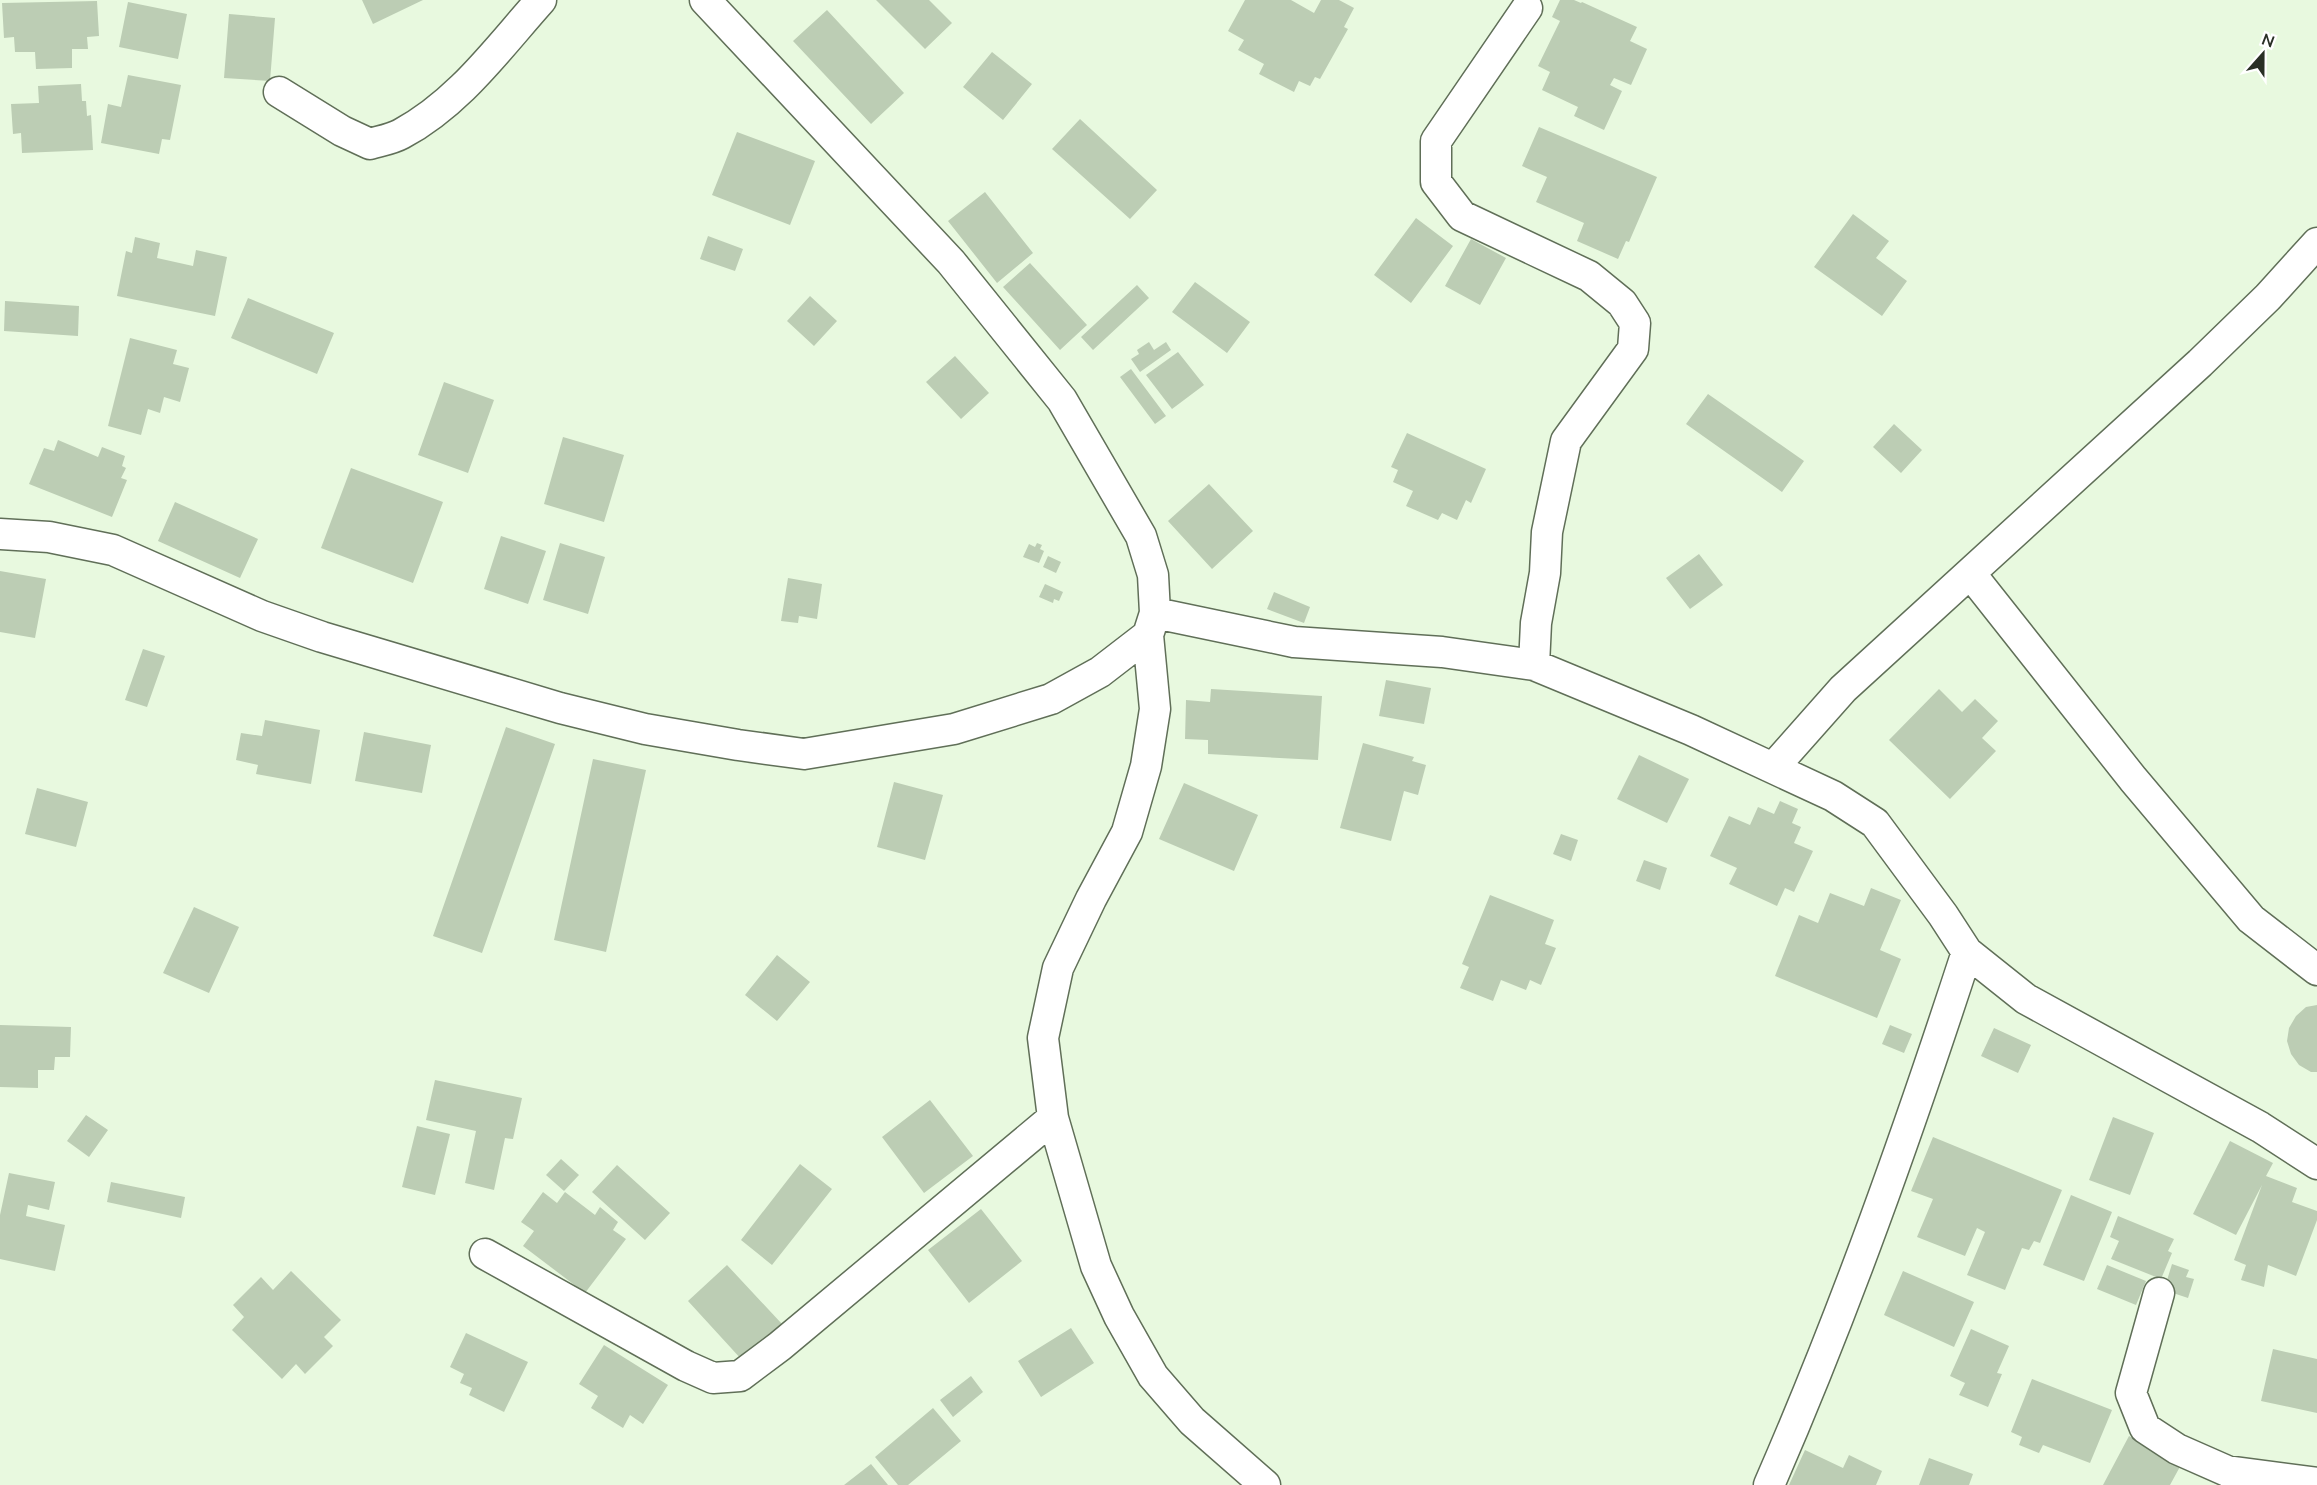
<svg xmlns="http://www.w3.org/2000/svg" width="2317" height="1485" viewBox="0 0 2317 1485" font-family="Mulish,sans-serif">
<rect width="100%" height="100%" fill="#e8f9df"/>
<path fill="#bccdb4" d="M362 0H423L373 24Z
M876 0H929L952 23 925 49Z
M1245 0H1291L1314 13 1321 0H1339L1354 8 1344 27 1348 29 1320 79 1315 77 1310 86 1299 81 1294 92 1259 74 1264 64 1238 50 1244 40 1228 31Z
M1560 0H1574L1581 3 1582 2 1637 27 1630 41 1647 49 1631 85 1614 78 1610 85 1622 91 1604 130 1574 116 1578 107 1542 90 1550 72 1538 66 1560 21 1552 17Z
M97 1 99 36 87 37 88 49H72V68L36 69 35 52H15L14 37 4 38 2 3Z
M128 2 187 14 178 59 119 47Z
M827 10 904 93 871 124 793 41Z
M229 14 275 18 270 81 224 78Z
M992 52 1032 84 1003 120 963 87Z
M128 75 181 85 170 140 162 139 159 154 101 143 108 104 121 107Z
M81 84 82 101H86L87 116 91 115 93 150 22 153 21 133 13 134 11 104 39 103 38 86Z
M1080 119 1157 190 1130 219 1052 149Z
M1539 127 1657 177 1629 242 1626 241 1618 259 1577 241 1584 223 1536 202 1547 177 1522 166Z
M737 132 815 161 790 225 712 195Z
M985 192 1033 253 997 283 948 221Z
M1853 214 1889 241 1876 258 1907 281 1882 316 1814 267Z
M1416 218 1453 246 1411 303 1374 275Z
M708 236 743 249 735 271 700 259Z
M135 237 160 243 157 258 193 266 196 250 227 257 215 316 117 296 126 251 132 253Z
M1471 239 1506 258 1480 305 1445 286Z
M1030 263 1087 325 1060 350 1003 287Z
M1195 282 1250 322 1227 353 1172 312Z
M1137 285 1149 298 1093 350 1081 337Z
M810 296 837 321 814 346 787 321Z
M248 298 334 333 317 374 231 338Z
M5 301 79 306 78 336 4 331Z
M130 338 177 350 173 364 189 368 180 402 164 397 160 413 148 409 141 435 108 426Z
M1149 342 1154 350 1166 342 1171 350 1140 372 1131 359 1139 354 1137 350Z
M1178 352 1204 385 1172 409 1146 375Z
M955 356 989 393 961 419 926 382Z
M1131 369 1166 416 1155 424 1120 377Z
M444 382 494 400 468 473 418 455Z
M1708 394 1804 461 1782 492 1686 424Z
M1894 424 1922 450 1901 473 1873 447Z
M1407 433 1486 469 1471 503 1466 500 1457 520 1442 513 1438 520 1406 506 1413 491 1393 482 1398 470 1391 467Z
M563 437 624 455 604 522 544 504Z
M58 440 98 457 102 447 125 456 122 466 126 468 121 478 127 480 112 517 29 484 44 448 54 451Z
M351 468 443 502 413 583 321 548Z
M1209 484 1253 531 1212 569 1168 521Z
M175 502 258 539 240 578 158 541Z
M501 536 546 551 528 604 484 589Z
M560 543 605 557 588 614 543 600Z
M1037 543 1042 545 1040 549 1044 551 1039 563 1023 557 1029 544 1035 547Z
M1699 554 1723 585 1690 609 1666 578Z
M1048 556 1061 562 1056 573 1043 567Z
M0 571 46 579 35 638 0 632Z
M788 578 822 584 817 619 799 616 798 623 781 621Z
M1045 584 1063 592 1059 601 1054 599 1053 603 1039 597Z
M1274 592 1310 607 1304 623 1267 609Z
M143 649 165 656 147 707 125 700Z
M1386 680 1431 688 1424 724 1379 716Z
M1211 689 1322 696 1318 760 1208 754V740L1185 739 1186 700 1210 702Z
M1939 689 1962 712 1975 699 1998 721 1982 738 1996 751 1950 799 1889 740Z
M265 720 320 730 311 784 256 774 258 765 236 760 241 733 262 736Z
M506 727 555 744 482 953 433 936Z
M364 732 431 745 422 793 355 781Z
M1363 743 1414 757 1412 761 1426 765 1418 795 1404 791 1391 841 1340 828Z
M1639 755 1689 779 1667 823 1617 799Z
M593 759 646 770 606 952 554 940Z
M894 782 943 795 925 860 877 847Z
M1184 783 1258 815 1234 871 1159 839Z
M37 788 88 802 76 847 25 834Z
M1780 801 1798 809 1792 823 1801 827 1794 843 1813 851 1794 892 1785 888 1777 906 1729 884 1737 868 1710 856 1729 816 1750 825 1758 807 1774 814Z
M1561 834 1578 840 1571 861 1553 854Z
M1644 860 1667 868 1660 890 1636 881Z
M1871 888 1901 900 1880 950 1901 959 1877 1018 1775 976 1799 915 1818 923 1830 893 1864 906Z
M1490 895 1554 920 1545 944 1556 948 1541 985 1530 980 1526 990 1501 980 1493 1001 1460 988 1469 967 1462 964Z
M194 907 239 927 209 993 163 973Z
M777 955 810 982 777 1021 745 995Z
M2317 1005V1072H2311L2299 1065 2291 1054 2287 1041 2289 1028 2296 1016 2306 1007Z
M0 1025 71 1027 70 1057H55L54 1070H38V1088L0 1087Z
M1890 1025 1912 1034 1904 1053 1882 1044Z
M1994 1028 2031 1045 2018 1073 1981 1056Z
M435 1080 522 1098 513 1139 505 1138 494 1190 465 1183 476 1131 426 1120Z
M930 1100 973 1156 924 1193 882 1137Z
M86 1115 108 1130 89 1157 67 1141Z
M2113 1117 2154 1133 2130 1195 2089 1180Z
M417 1126 450 1134 435 1195 402 1187Z
M1933 1137 2062 1190 2040 1243 2034 1241 2029 1250 2022 1248 2005 1290 1967 1275 1985 1232 1977 1228 1965 1256 1917 1237 1933 1199 1911 1191Z
M2230 1141 2273 1163 2266 1176 2297 1188 2292 1202 2317 1211V1220L2296 1276 2268 1265 2264 1287 2241 1280 2246 1265 2234 1260 2262 1185 2236 1235 2193 1214Z
M561 1159 579 1175 564 1191 546 1175Z
M800 1164 832 1189 772 1265 741 1240Z
M617 1165 670 1213 645 1240 592 1192Z
M9 1173 55 1182 49 1210 28 1205 26 1216 65 1225 55 1271 0 1259V1215Z
M111 1182 185 1197 181 1218 107 1202Z
M543 1192 557 1203 565 1192 595 1215 600 1207 618 1222 613 1230 626 1239 585 1293 523 1246 534 1231 521 1222Z
M2071 1195 2112 1212 2084 1281 2043 1265Z
M981 1209 1022 1261 969 1303 928 1250Z
M2118 1216 2174 1239 2168 1251 2172 1253 2161 1279 2111 1259 2119 1241 2110 1237Z
M2172 1264 2189 1270 2186 1277 2194 1279 2188 1298 2164 1290Z
M727 1265 782 1324 742 1360 688 1301Z
M2107 1265 2146 1281 2136 1305 2097 1289Z
M291 1271 341 1320 324 1337 333 1346 305 1374 296 1364 282 1379 232 1330 244 1317 233 1305 261 1277 273 1290Z
M1903 1271 1974 1302 1954 1347 1884 1315Z
M1071 1328 1094 1363 1041 1397 1018 1361Z
M1971 1329 2009 1346 1997 1373 2002 1374 1988 1407 1959 1395 1965 1383 1950 1376Z
M466 1333 528 1362 504 1412 469 1395 472 1388 460 1383 464 1374 450 1367Z
M604 1345 668 1385 643 1424 630 1415 623 1428 591 1408 598 1396 579 1384Z
M2273 1349 2317 1359V1413L2261 1401Z
M971 1376 983 1392 953 1417 940 1400Z
M2032 1379 2112 1410 2090 1463 2043 1445 2039 1453 2019 1445 2022 1437 2011 1432Z
M933 1408 961 1441 908 1485H898L875 1457Z
M2129 1436 2182 1463 2170 1485H2103Z
M1805 1450 1843 1468 1849 1455 1882 1471 1876 1485H1789Z
M1929 1458 1973 1474 1969 1485H1919Z
M871 1464 888 1485H844Z"/>
<g fill="none" stroke-linecap="round" stroke-linejoin="round">
<defs>
<path id="minor" d="M1527 8 1436 141V182L1462 216 1589 276 1622 303 1635 323 1633 349 1566 441 1547 532 1545 573 1536 623 1534 665
M279 92 342 131 370 144C380 141 392 139 401 134 459 103 498 48 541 0
M0 534 49 537 113 550 262 616 322 637 560 708 645 729 738 745 804 754 954 729 1051 699 1100 672 1148 635 1155 613 1153 575 1141 536 1062 400 951 262 705 0
M1970 573 2133 779 2251 919 2317 970
M1155 613 1294 642 1442 652 1534 665 1691 730 1833 796 1875 823 1943 915 1967 952 2026 999 2260 1127 2317 1164
M1148 635 1155 709 1146 766 1127 832 1091 899 1058 968 1043 1038 1053 1118 1096 1266 1119 1316 1153 1376 1192 1421 1265 1485
M1773 768 1843 689 2200 363 2268 297 2317 243
M485 1254 686 1366 713 1378 740 1376 780 1346 1053 1118
M2159 1293 2131 1393 2145 1428 2177 1449 2227 1471 2317 1483
M1769 1485C1845 1311 1908 1133 1967 952"/>
</defs>
<use href="#minor" stroke="#606f58" stroke-width="33"/>
<use href="#minor" stroke="#fff" stroke-width="30"/>
</g>
<g transform="translate(2263 54) rotate(21)" stroke="#ffffff" stroke-width="4.5" paint-order="stroke">
<path d="M0-4.5L10 22L0 15L-10 22Z" fill="#292f25"/>
<text y="-9" font-size="16" font-weight="bold" text-anchor="middle" fill="#292f25">N</text>
</g>
</svg>
